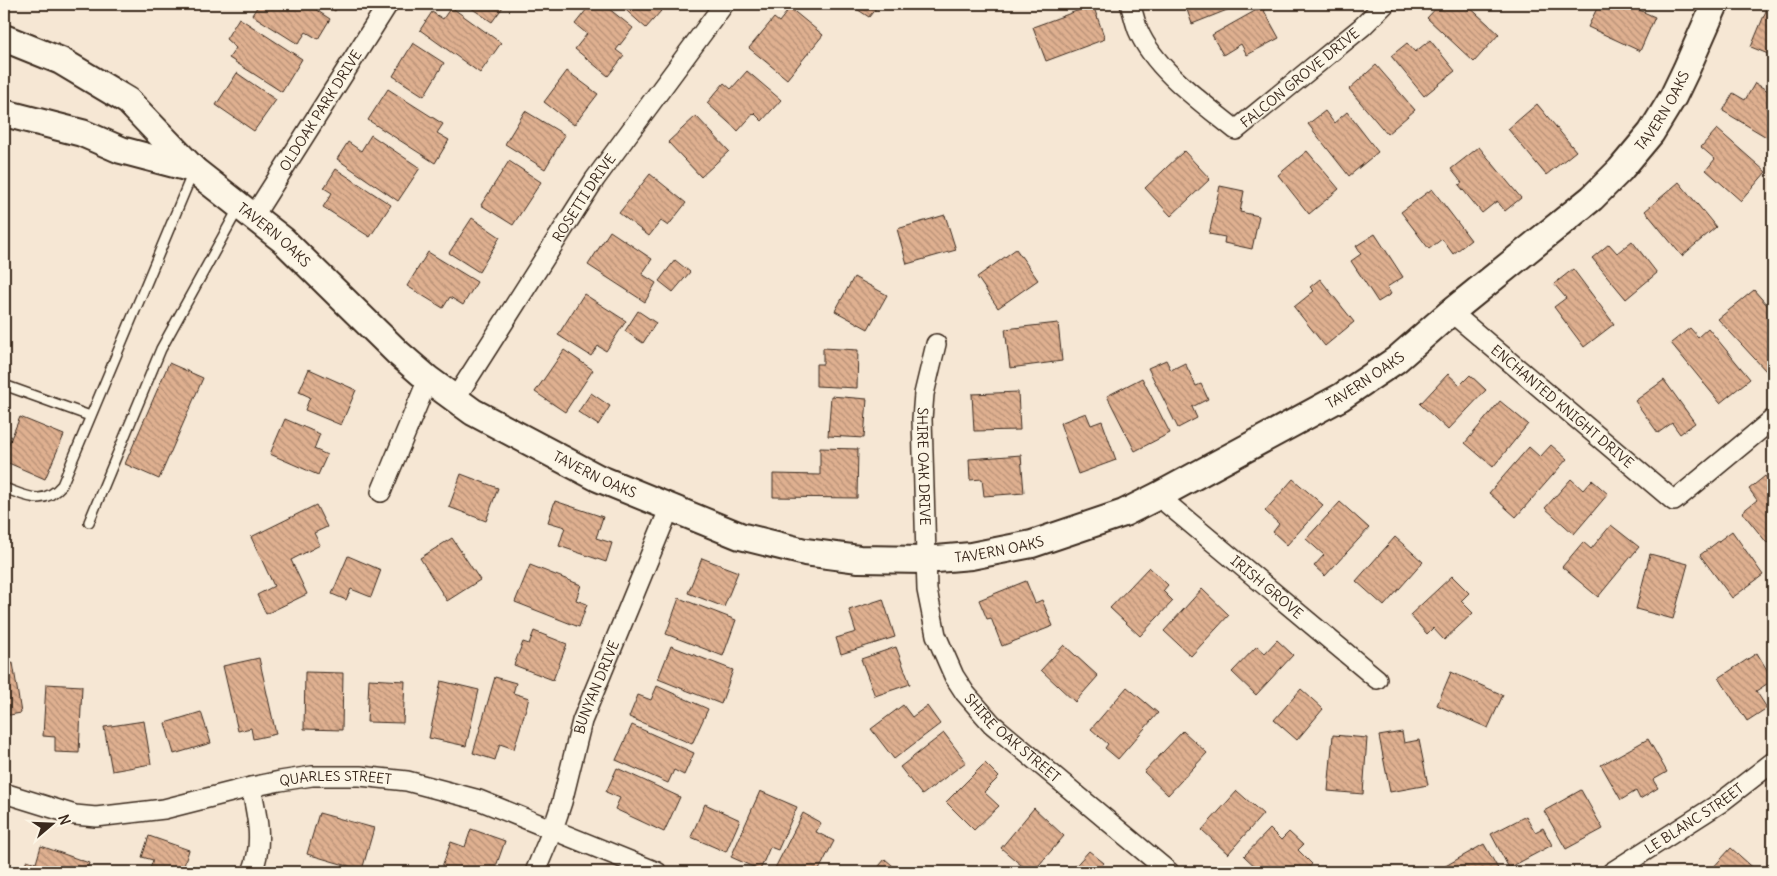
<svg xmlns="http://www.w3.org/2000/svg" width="1777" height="876" viewBox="0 0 1777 876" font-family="Delius,sans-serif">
<defs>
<pattern id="building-back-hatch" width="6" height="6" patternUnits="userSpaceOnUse" patternTransform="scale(1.25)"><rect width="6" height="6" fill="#dfb090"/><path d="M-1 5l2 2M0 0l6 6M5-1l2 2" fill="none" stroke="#b68f75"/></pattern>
</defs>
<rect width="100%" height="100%" fill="#f6e7d4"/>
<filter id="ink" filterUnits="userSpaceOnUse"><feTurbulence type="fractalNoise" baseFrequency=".02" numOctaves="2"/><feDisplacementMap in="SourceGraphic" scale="10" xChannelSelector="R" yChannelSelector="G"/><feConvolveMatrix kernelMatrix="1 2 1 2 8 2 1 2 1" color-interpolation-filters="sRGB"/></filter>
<g filter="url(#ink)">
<path fill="url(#building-back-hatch)" stroke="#3b2a1e" d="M259 4H307L330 19 318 39 306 32 298 44 252 15Z
M325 4H340L335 11Z
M465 4H505L492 22Z
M591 4H603L633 28 616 50 624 56 608 76 575 49 587 34 575 24Z
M619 4H654L661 11 646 28Z
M849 4H879L869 17Z
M1185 4H1242L1192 24Z
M1440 4H1466L1499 34 1474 62 1427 18Z
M1599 4H1625L1655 17 1640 51 1588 27Z
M1093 5 1105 39 1046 61 1033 27Z
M1768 6 1773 8V56L1751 47Z
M451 7 501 43 480 73 420 30 432 12 443 19Z
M1262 7 1279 38 1247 55 1241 44 1223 55 1212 35Z
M790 8 823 35 787 79 749 48 774 18 779 22Z
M239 18 302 59 282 92 229 58 236 48 226 39Z
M1430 40 1455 71 1424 96 1391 56 1407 43 1415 52Z
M413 43 444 63 424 96 393 76Z
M1376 65 1415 110 1387 134 1349 89Z
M567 71 598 94 574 125 544 102Z
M747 71 781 100 762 121 754 113 738 131 707 103 724 83 731 89Z
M237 73 276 100 254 131 216 105Z
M1755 83 1773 94V129L1768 138 1723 111 1733 93 1745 100Z
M388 89 443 124 437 133 449 140 435 163 368 120Z
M1537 104 1576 151 1546 175 1508 129Z
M525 111 565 135 545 169 505 144Z
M1325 111 1334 123 1347 112 1378 152 1349 176 1308 124Z
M696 116 729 151 701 177 668 142Z
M1717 129 1766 172 1741 201 1706 170 1715 159 1701 147Z
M371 135 420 168 398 201 337 159 348 142 361 151Z
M1479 147 1521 198 1505 211 1497 201 1482 213 1459 185 1462 183 1451 169Z
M1184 151 1210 179 1171 216 1145 188Z
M1307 151 1339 189 1309 214 1278 175Z
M509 161 541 182 513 225 481 205Z
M336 169 391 205 370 237 323 207 332 193 324 188Z
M650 174 686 203 668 226 661 221 649 236 619 213Z
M1679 182 1716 227 1682 256 1645 211Z
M1220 186 1244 191 1240 212 1259 216 1252 249 1224 243 1225 237 1209 234Z
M1432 189 1471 240 1453 254 1442 239 1429 249 1401 212Z
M945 215 956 250 907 264 897 229Z
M472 218 500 237 479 272 449 253Z
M610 231 652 259 642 274 656 283 645 302 588 265Z
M1375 234 1403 277 1387 287 1391 294 1378 302 1351 261 1361 254 1356 246Z
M1632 241 1657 273 1626 299 1592 258 1609 244 1617 253Z
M1016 249 1038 280 998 308 977 277Z
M428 252 477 282 463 305 450 297 443 308 407 286Z
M675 260 690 272 673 292 659 281Z
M1573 269 1614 324 1584 347 1554 307 1566 298 1554 284Z
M854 277 887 295 868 329 835 311Z
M1320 279 1354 322 1325 346 1294 307 1314 291 1310 287Z
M1754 290 1773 312V365L1766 371 1718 319Z
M584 294 626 321 606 351 598 346 591 356 558 335Z
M638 311 656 323 643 343 625 331Z
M1058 323 1062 361 1010 368 1005 329Z
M1690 328 1698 337 1708 328 1750 379 1720 403 1671 343Z
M823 348 858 350 857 388 816 386V364H823Z
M564 350 593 370 565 412 535 392Z
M1166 360 1171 370 1185 363 1196 386 1201 384 1208 399 1192 407 1197 418 1178 428 1148 368Z
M169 363 203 378 159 479 125 464Z
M309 369 356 390 341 425 305 410 310 397 299 392Z
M1448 374 1460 385 1470 375 1486 390 1448 430 1420 404Z
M1142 378 1170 433 1135 451 1107 396Z
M1664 380 1695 423 1680 434 1672 423 1658 433 1635 401Z
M1018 392 1020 430 974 431 972 394Z
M591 393 610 406 598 425 578 412Z
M831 396 867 399 864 438 828 436Z
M1500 401 1528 424 1493 467 1465 443Z
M1086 413 1091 425 1102 421 1116 460 1078 474 1060 423Z
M20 417 64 435 45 479 4 461V455Z
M285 419 320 434 314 449 327 455 318 475 270 454Z
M1551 445 1567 459 1516 517 1489 493 1529 447 1540 457Z
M820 448 858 449 857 498 773 497V474L820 475Z
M1021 455 1024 493 984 496 982 479 970 480 969 459Z
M461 474 498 488 486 521 449 507Z
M1765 476 1773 486V538L1767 543 1742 512 1757 500 1749 489Z
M1293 479 1323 505 1287 545 1273 532 1279 524 1265 511Z
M1571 479 1583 490 1592 480 1608 494 1574 534 1545 508Z
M555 501 603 517 596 538 612 543 606 562 559 546 565 527 548 522Z
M1340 502 1369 528 1325 576 1314 566 1324 555 1306 539Z
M316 505 327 527 314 533 320 545 291 560 307 594 266 614 257 595 274 586 251 537Z
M1611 525 1639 547 1598 597 1562 567 1583 542 1591 549Z
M1732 531 1763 575 1732 598 1700 555Z
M1395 537 1423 562 1384 606 1356 581Z
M452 538 480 580 447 601 420 558Z
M1650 554 1688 564 1673 619 1636 609Z
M348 556 381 570 371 597 351 589 346 600 332 594Z
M702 558 738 572 724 607 688 593Z
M530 565 581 585 576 600 587 604 579 627 515 602Z
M1149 567 1168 585 1163 591 1173 601 1140 636 1110 608Z
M1452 576 1469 593 1461 601 1473 613 1444 640 1433 628 1427 634 1410 615Z
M1026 581 1035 603 1042 600 1053 626 1002 646 991 618 987 619 979 600Z
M1202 589 1229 615 1191 656 1164 631Z
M679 598 736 620 723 656 666 634Z
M883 599 895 637 841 654 836 638 856 632 849 610Z
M534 631 567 644 553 680 514 665 523 642 529 644Z
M1277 640 1293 655 1256 695 1232 672 1257 646 1265 653Z
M1064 645 1098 676 1075 702 1041 670Z
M671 646 733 670 721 704 658 679Z
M896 647 910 684 875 696 861 659Z
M1757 653 1773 680 1756 691 1767 708 1747 721 1719 678Z
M259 658 276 734 253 739 251 728 238 731 223 666Z
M13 663 21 713 4 716V665Z
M305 672 343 673 342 730 304 729Z
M1451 672 1503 695 1488 728 1437 705Z
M495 677 516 683 513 693 529 698 514 749 500 744 495 760 473 753Z
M369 679 405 681 403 723 367 722Z
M441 681 479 690 466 746 429 738Z
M46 684 82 686 79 753 55 752V737L43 736Z
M657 686 708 709 692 744 629 717 638 695 651 700Z
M1127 687 1158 713 1118 759 1105 748 1108 744 1091 729Z
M1301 689 1323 709 1297 740 1274 720Z
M903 705 912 717 927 706 940 724 894 759 871 729Z
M201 712 211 743 174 754 165 723Z
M144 721 151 764 112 771 104 727Z
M632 725 694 753 684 775 674 770 668 783 616 760Z
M1183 731 1207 753 1168 795 1144 772Z
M1402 732 1404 743 1419 740 1428 785 1390 792 1379 736Z
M944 733 966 762 922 795 900 767Z
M1333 735 1367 738 1363 794 1328 791Z
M1648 739 1667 772 1653 780 1658 788 1640 799 1636 791 1621 800 1601 765Z
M985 763 999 777 984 792 999 806 974 830 946 802Z
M617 768 680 797 664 832 615 809 620 798 606 792Z
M1581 790 1603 829 1566 849 1544 811Z
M760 791 797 807 778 850 770 847 760 870 731 857Z
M1237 791 1263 814 1228 854 1202 830Z
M705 804 740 820 726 852 691 837Z
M1034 808 1064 836 1033 872H1029L1001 848Z
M319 813 374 828 362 870 307 854Z
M803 813 821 823 816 832 834 841 818 872H801L798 871 797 872H773Z
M1526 816 1535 832 1543 828 1552 845 1509 868 1491 834Z
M471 829 505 841 494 872H440L451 842 465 847Z
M1270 829 1281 840 1289 832 1303 845 1298 850 1312 864 1305 872H1261L1244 856Z
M149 836 189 850 182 872H149L153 860 142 857Z
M1484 844 1500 872H1435Z
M41 846 89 863 86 872H22L27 860 36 863Z
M1731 848 1758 872H1709Z
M1089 851 1104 863 1098 870 1101 872H1070Z
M885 859 900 872H874Z
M312 866 325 872H309Z
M1328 866 1334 872H1322Z"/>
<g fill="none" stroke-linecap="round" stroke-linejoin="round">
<defs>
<path id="lane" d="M4 385 90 416
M4 488C27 496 43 507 62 485L193 172
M89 522 161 349 238 209"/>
<g id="street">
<path id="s1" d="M1130 4C1133 12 1135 22 1138 30 1155 70 1203 103 1236 130L1362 27 1385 4"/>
<path id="s2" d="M253 217 388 4"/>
<path id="s3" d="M1451 312 1674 501 1773 419"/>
<path id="s4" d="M936 344 924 394 922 419 927 590 936 635 954 676 965 693 992 724 1169 872"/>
<path id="s5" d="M455 399 595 179 724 4"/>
<path d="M381 492 428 379"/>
<path id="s6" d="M1158 496 1377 679"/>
<path d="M251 787C257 815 264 844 252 872"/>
<path id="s7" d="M4 793 75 815 96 817 164 809 251 787 280 781 312 776H360L407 781 479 800 657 872"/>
<path id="s8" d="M535 872 553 829 562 802 582 721 670 507"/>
<path id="s9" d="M1612 872 1720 803 1773 762"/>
</g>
<g id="secondary">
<path id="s10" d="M4 38 61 61 128 101 194 170 283 240 398 353 428 379 473 412 598 478 740 536 805 552 859 559 925 560 971 556 1032 544 1124 513 1158 496 1341 397 1396 360 1451 312 1592 198 1620 170 1651 133 1673 97 1686 70 1715 4"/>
<path d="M4 113 82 133 121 150 193 169"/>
</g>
</defs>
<use href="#lane" stroke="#3b2a1e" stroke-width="12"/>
<use href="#street" stroke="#3b2a1e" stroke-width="22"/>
<use href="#secondary" stroke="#3b2a1e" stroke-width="30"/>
<use href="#lane" stroke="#fcf5e5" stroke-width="9"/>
<use href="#street" stroke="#fcf5e5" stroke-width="19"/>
<use href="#secondary" stroke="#fcf5e5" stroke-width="26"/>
</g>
</g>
<g text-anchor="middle" stroke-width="4" stroke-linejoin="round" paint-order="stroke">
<g font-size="14" fill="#3b2a1e" stroke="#fcf5e5">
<text dy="5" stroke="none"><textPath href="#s1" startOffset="251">FALCON GROVE DRIVE</textPath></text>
<text dy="5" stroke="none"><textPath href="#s10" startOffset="1972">TAVERN OAKS</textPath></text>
<text dy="5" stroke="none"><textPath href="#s2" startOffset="126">OLDOAK PARK DRIVE</textPath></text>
<text dy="5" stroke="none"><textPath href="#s5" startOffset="239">ROSETTI DRIVE</textPath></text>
<text dy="5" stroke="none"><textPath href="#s10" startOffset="338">TAVERN OAKS</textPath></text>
<text dy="5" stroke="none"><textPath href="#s10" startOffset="1568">TAVERN OAKS</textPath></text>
<text dy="5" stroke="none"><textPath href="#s3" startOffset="146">ENCHANTED KNIGHT DRIVE</textPath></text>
<text dy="5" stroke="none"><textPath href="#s4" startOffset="124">SHIRE OAK DRIVE</textPath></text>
<text dy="5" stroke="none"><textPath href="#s10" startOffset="742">TAVERN OAKS</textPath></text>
<text dy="5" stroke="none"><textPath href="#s10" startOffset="1162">TAVERN OAKS</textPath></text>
<text dy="5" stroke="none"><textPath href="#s6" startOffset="142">IRISH GROVE</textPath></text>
<text dy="5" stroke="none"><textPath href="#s8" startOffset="195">BUNYAN DRIVE</textPath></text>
<text dy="5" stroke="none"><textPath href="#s4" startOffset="424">SHIRE OAK STREET</textPath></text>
<text dy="5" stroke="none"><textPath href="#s7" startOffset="339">QUARLES STREET</textPath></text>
<text dy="5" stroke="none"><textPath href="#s9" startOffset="98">LE BLANC STREET</textPath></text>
</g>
</g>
<rect width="1777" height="876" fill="none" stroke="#fcf5e5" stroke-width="20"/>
<rect x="10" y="10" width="1757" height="856" fill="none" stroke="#3b2a1e" stroke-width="2" filter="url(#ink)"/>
<g transform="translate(52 824) rotate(71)" stroke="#fcf5e5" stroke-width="4" paint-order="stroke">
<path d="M0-4L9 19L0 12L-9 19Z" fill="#3b2a1e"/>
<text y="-8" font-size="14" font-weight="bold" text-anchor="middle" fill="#3b2a1e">N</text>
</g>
</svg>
